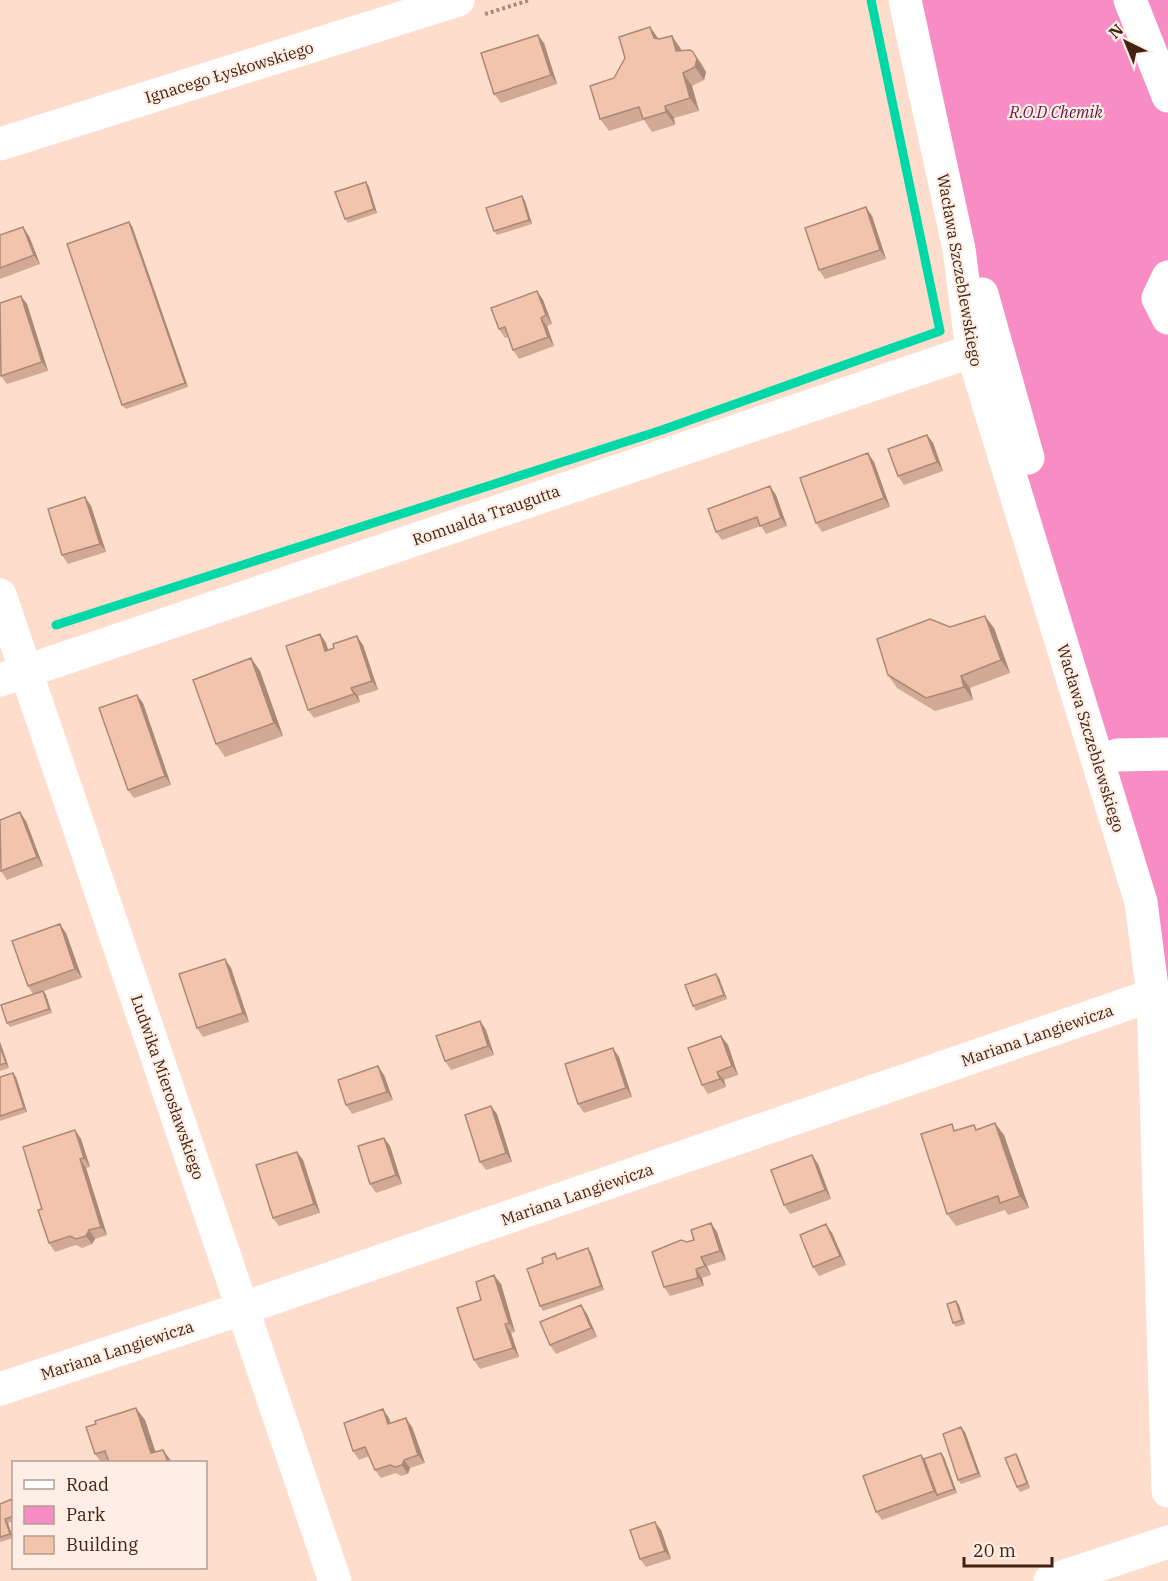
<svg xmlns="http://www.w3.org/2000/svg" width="1168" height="1581" viewBox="0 0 1168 1581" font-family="'IBM Plex Serif',serif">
<rect width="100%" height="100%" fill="#feddcc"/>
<path fill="#f88dc5" d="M921 0H1168V1110L1163 959 985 345Z"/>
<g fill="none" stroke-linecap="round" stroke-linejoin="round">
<path stroke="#00d9a7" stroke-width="9" d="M56 625 662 430 940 331 871 0"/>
<path stroke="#a98978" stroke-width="4" stroke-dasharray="3 3" stroke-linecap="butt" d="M485 14 530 0"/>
<path stroke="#fff" stroke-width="33" d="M905 0 959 249 972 351 1141 902 1153 995 1168 1491
M1130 0 1168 96
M0 144 458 0
M1168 277 1158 298 1168 318
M982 294 1028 458
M0 595 335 1581
M0 680 972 351
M1117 755 1168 754
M0 1389 244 1308 1153 995
M1050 1581 1168 1542"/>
</g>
<path fill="#d1a994" d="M650 27 659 39 672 36 681 51 693 52 702 64 706 72 704 80 692 86 699 111 674 118 675 125 652 132 644 120 609 131 600 119 614 78Z
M544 43 557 84 501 103 494 94Z
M366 182 369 187 377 213 348 223 345 219Z
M525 201 532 224 497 235 494 231Z
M872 216 886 259 825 279 819 270Z
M132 226 188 387 126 409 122 405Z
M0 235 29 236 40 264 0 279Z
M537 291 543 300 552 324 547 326 554 346 519 359 513 350 508 337 505 338 499 329Z
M27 304 48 371 7 384 1 376Z
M927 435 933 443 943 471 904 485 898 476Z
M874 462 890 507 822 532 816 523Z
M776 495 787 526 766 534 761 526 722 540 716 532Z
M85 497 91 506 106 552 68 564 62 555Z
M950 627 994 628 1010 673 970 688 973 700 935 711 897 688 888 675Z
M320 634 326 643 328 650 363 645 378 690 358 696 360 702 314 718 308 710Z
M251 658 260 671 283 736 225 757 216 744Z
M143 703 171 785 134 798 128 790Z
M26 821 43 866 7 880 1 871Z
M66 933 82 978 44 991 46 995 52 1013 10 1027 7 1023 33 994 28 986Z
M225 959 231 968 249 1022 203 1037 197 1028Z
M716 974 719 978 727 999 696 1011 693 1006Z
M480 1021 486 1030 494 1055 451 1070 445 1061Z
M721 1036 728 1045 738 1075 724 1080 726 1087 708 1094 702 1085Z
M0 1042 9 1068 0 1071Z
M619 1057 632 1097 584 1113 578 1104Z
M13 1073 16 1077 27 1112 0 1121V1077Z
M384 1075 393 1100 352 1114 346 1105Z
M497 1114 512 1162 486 1170 480 1162Z
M978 1129 1004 1135 1029 1208 1008 1215 1005 1210 956 1226 947 1214 957 1130Z
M75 1130 81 1139 90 1167 86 1168 107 1235 95 1239 92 1244 82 1248 76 1245 55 1252 49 1243 42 1209Z
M384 1138 390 1146 402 1184 376 1193 370 1184Z
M297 1152 303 1160 320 1213 279 1226 273 1218Z
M812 1155 818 1164 831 1199 790 1214 784 1205Z
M717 1232 726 1260 707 1266 711 1275 702 1278 704 1286 670 1296 664 1287 687 1242Z
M832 1233 846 1265 819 1276 813 1267Z
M588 1248 591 1253 604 1290 543 1311 540 1306 559 1259Z
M501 1284 515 1332 511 1333 519 1357 480 1369 474 1360 481 1300Z
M956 1301 959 1305 965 1324 956 1327 953 1323Z
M581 1305 587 1314 597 1337 556 1354 550 1345Z
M136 1408 145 1420 155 1452 172 1462H101L95 1454 96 1424Z
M389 1418 391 1424 412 1427 425 1463 410 1468 408 1474 401 1476 396 1473 381 1478 375 1470 369 1456 359 1460 353 1451Z
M965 1432 981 1477 961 1484 958 1480Z
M1016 1454 1019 1459 1030 1488 1020 1492 1017 1487Z
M944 1457 957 1493 882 1520 876 1512 924 1459Z
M12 1499 14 1501V1521L8 1523 13 1538 0 1542V1504Z
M661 1530 671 1559 646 1567 640 1559Z"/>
<path fill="#aa8978" d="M650 27 659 40 654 38Z
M538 35 544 43 557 84 551 75Z
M672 36 681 49 685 64 676 51Z
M693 52 706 72 704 80 695 67Z
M683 73 692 86 699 111 690 98Z
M665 106 674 118 675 125 666 112Z
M366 182 369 187 377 213 374 209Z
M522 196 525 201 532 224 529 220Z
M866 207 872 216 886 259 880 250Z
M129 222 132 226 188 387 185 383Z
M23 227 29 236 40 264 34 255Z
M537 291 543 300 552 324 546 315Z
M21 296 27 304 48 371 42 362Z
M541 318 547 326 554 346 548 337Z
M927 435 933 443 943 471 937 462Z
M868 453 874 462 890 507 884 498Z
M770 486 776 495 787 526 781 518Z
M85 497 91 506 106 552 100 544Z
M985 616 994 628 1010 673 1001 660Z
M320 634 326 643 331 660 325 651Z
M357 636 363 645 378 690 372 681Z
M251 658 260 671 283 736 274 723Z
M961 676 970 688 973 700 964 687Z
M351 688 358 696 360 702 354 694Z
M137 695 143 703 171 785 165 776Z
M20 812 26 821 43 866 37 857Z
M60 924 66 933 82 978 75 969Z
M225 959 231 968 249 1022 243 1013Z
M716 974 719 978 727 999 724 995Z
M43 991 46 995 52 1013 49 1009Z
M480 1021 486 1030 494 1055 488 1046Z
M721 1036 728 1045 738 1075 732 1066Z
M0 1042 9 1068 6 1063 0 1046Z
M613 1048 619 1057 632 1097 626 1088Z
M378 1066 384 1075 393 1100 387 1092Z
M717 1072 724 1080 726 1087 720 1079Z
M13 1073 16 1077 27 1112 24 1108Z
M491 1106 497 1114 512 1162 506 1153Z
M995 1123 1004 1135 1029 1208 1020 1196Z
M75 1130 81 1139 90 1167 84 1158Z
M384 1138 390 1146 402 1184 396 1175Z
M297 1152 303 1160 320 1213 314 1204Z
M812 1155 818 1164 831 1199 825 1190Z
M80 1159 86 1168 107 1235 101 1227Z
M711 1223 717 1232 726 1260 720 1251Z
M826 1224 832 1233 846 1265 840 1256Z
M89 1230 95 1239 92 1244 86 1236Z
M588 1248 591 1253 604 1290 601 1286Z
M701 1257 707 1266 711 1275 705 1266Z
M696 1269 702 1278 704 1286 698 1278Z
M494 1275 501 1284 515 1332 509 1323Z
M956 1301 959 1305 965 1324 962 1320Z
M581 1305 587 1314 597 1337 591 1328Z
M505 1324 511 1333 519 1357 513 1348Z
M136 1408 145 1420 159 1462 151 1453Z
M383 1409 389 1418 394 1433 388 1424Z
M406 1418 412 1427 425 1463 418 1455Z
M961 1427 965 1432 981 1477 978 1473Z
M163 1450 172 1462H168Z
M941 1453 944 1457 957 1493 954 1489Z
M1016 1454 1019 1459 1030 1488 1027 1483Z
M921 1455 927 1463 937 1495 934 1491Z
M404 1460 410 1468 408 1474 402 1465Z
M5 1519 8 1523 13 1538 10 1534Z
M655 1522 661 1530 671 1559 665 1551Z"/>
<path fill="#f3c4ac" stroke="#aa8978" stroke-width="1.5" d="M650 27 654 38 659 39 672 36 676 51 690 50 693 52 697 59 695 67 683 73 690 98 665 106 666 112 643 119 639 107 600 119 590 86 614 78 625 58 619 37Z
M538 35 551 75 494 94 481 53Z
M366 182 374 209 345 219 335 192Z
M522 196 529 220 494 231 486 208Z
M866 207 880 250 819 270 805 228Z
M129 222 185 383 122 405 67 244Z
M23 227 34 255 0 268V235Z
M537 291 546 315 541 318 548 337 513 350 505 327 499 329 491 308Z
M21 296 42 362 1 376 0 303Z
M927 435 937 462 898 476 888 449Z
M868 453 884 498 816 523 800 478Z
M770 486 781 518 760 526 757 517 716 532 708 509Z
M85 497 100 544 62 555 48 509Z
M985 616 1001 660 961 676 964 687 926 698 888 675 877 639 930 619 950 627Z
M320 634 325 651 334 648 333 644 357 636 372 681 351 688 354 694 308 710 286 646Z
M251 658 274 723 216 744 193 680Z
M137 695 165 776 128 790 99 708Z
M20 812 37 857 1 871 0 820Z
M60 924 75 969 28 986 12 941Z
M225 959 243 1013 197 1028 179 974Z
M716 974 724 995 693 1006 685 985Z
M43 991 49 1009 7 1023 1 1005Z
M480 1021 488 1046 445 1061 436 1036Z
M721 1036 732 1066 717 1072 720 1079 702 1085 688 1048Z
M0 1046 6 1063 0 1065Z
M613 1048 626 1088 578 1104 565 1064Z
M378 1066 387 1092 346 1105 338 1080Z
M13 1073 24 1108 0 1116V1077Z
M491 1106 506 1153 480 1162 465 1115Z
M995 1123 1020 1196 1000 1203 998 1196 947 1214 921 1134 952 1124 954 1131 974 1125 976 1130Z
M75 1130 84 1158 80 1159 101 1227 89 1230 86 1236 76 1239 70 1236 49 1243 38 1210 42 1209 23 1147Z
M384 1138 396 1175 370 1184 358 1146Z
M297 1152 314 1204 273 1218 256 1165Z
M812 1155 825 1190 784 1205 771 1170Z
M711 1223 720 1251 701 1257 705 1266 696 1269 698 1278 664 1287 652 1252 681 1240 687 1242 694 1240 691 1230Z
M826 1224 840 1256 813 1267 800 1235Z
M588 1248 601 1286 540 1306 527 1269 543 1263 542 1258 555 1253 557 1259Z
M494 1275 509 1323 505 1324 513 1348 474 1360 457 1308 481 1300 476 1282Z
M956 1301 962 1320 953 1323 947 1304Z
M581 1305 591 1328 550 1345 540 1322Z
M136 1408 151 1453 163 1450 168 1462H109L105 1451 95 1454 86 1427 96 1424 95 1421Z
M383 1409 388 1424 406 1418 418 1455 404 1460 402 1465 395 1467 390 1465 375 1470 365 1447 353 1451 344 1423Z
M961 1427 978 1473 958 1480 943 1434Z
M941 1453 954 1489 937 1495 924 1459Z
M1016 1454 1027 1483 1017 1487 1005 1458Z
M921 1455 934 1491 876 1512 863 1476Z
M12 1499 14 1504V1516L5 1519 10 1534 0 1537V1504Z
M655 1522 665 1551 640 1559 630 1530Z"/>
<g text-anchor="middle" stroke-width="4.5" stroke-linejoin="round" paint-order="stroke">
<g font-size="16" fill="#422312" stroke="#ffeee5">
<text transform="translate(229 72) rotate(-17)" y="6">Ignacego Łyskowskiego</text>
<text transform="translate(960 270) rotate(80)" y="6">Wacława Szczeblewskiego</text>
<text transform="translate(486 515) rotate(-19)" y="6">Romualda Traugutta</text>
<text transform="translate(1091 738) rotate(73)" y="6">Wacława Szczeblewskiego</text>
<text transform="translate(1037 1035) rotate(-19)" y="6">Mariana Langiewicza</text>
<text transform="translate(168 1087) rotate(71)" y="6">Ludwika Mierosławskiego</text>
<text transform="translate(577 1194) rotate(-19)" y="6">Mariana Langiewicza</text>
<text transform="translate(117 1350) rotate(-18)" y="6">Mariana Langiewicza</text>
</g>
<g font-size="16" font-style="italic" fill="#601842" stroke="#ffeee5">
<text x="1056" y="118">R.O.D Chemik</text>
</g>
</g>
<rect x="12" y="1461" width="195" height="108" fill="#ffeee5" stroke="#b39d91" stroke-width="1.5"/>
<rect x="24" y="1480" width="30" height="9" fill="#ffffff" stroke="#b39d91" stroke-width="1.5"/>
<text x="66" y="1491" font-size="18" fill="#422312">Road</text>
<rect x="24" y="1506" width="30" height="18" fill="#f88dc5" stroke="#b39d91" stroke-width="1.5"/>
<text x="66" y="1521" font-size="18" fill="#422312">Park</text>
<rect x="24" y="1536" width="30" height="18" fill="#f3c4ac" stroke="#b39d91" stroke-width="1.5"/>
<text x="66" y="1551" font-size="18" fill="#422312">Building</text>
<g transform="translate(1126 42) rotate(317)" stroke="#ffeee5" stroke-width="4.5" paint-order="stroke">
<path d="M0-4.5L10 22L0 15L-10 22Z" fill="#422312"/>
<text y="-9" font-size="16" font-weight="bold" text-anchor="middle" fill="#422312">N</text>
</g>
<path d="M964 1557v9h88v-9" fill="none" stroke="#422312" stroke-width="3"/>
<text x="973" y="1557" font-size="18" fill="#422312" stroke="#ffeee5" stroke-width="4.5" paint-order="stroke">20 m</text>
</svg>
